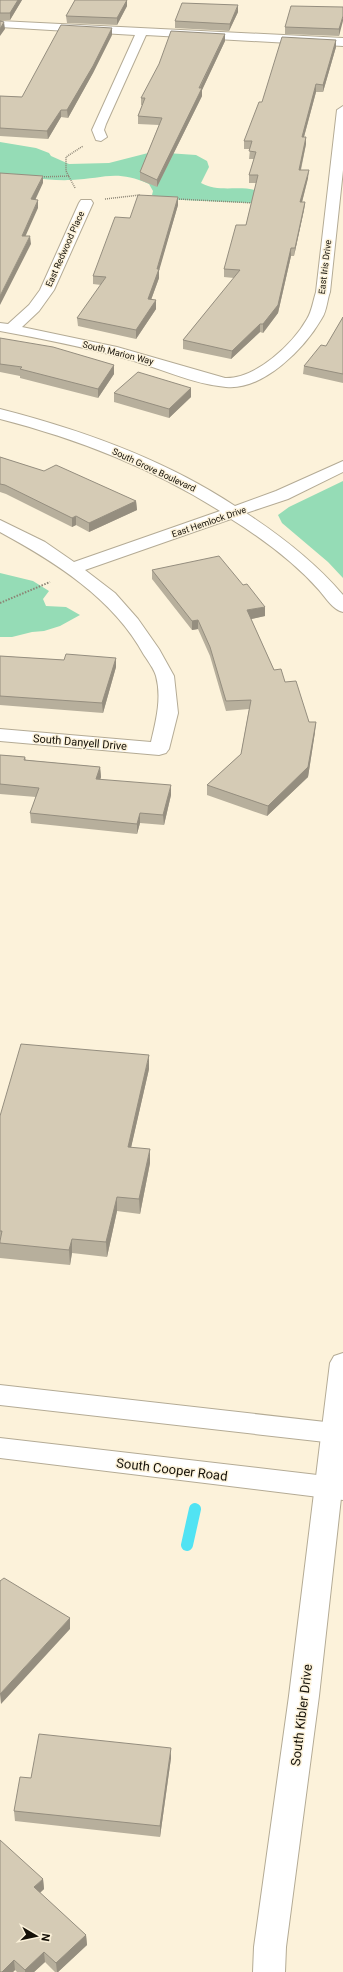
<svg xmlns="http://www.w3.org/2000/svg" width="343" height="1972" viewBox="0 0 343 1972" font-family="Roboto,sans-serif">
<rect width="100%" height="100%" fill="#fcf2da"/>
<path fill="#95dcb6" d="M0 142 36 148 49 153 51 156 69 164 109 163 152 152 196 155 207 161 209 167 201 183C220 194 243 183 263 193 267 195 271 201 274 204L161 199 152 195 153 191 149 184C115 169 104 179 71 180 47 181 23 176 0 175Z
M343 481V578L328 562 282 523 278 515 289 507Z
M0 573 33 581 49 591 43 599 46 606 66 607 80 615 60 626 44 631 32 632 12 637H0Z"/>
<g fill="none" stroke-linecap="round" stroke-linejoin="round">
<path stroke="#51e3f3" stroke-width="12" d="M187 1545 195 1509"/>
<defs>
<path id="street" d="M0 21 343 38V46L146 35 106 124 104 130 107 137 101 141 96 140 92 130 135 35 0 27Z
M343 106V170L330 292C327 300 327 310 322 318 305 348 263 391 226 387 192 384 160 368 127 359 85 347 43 339 0 331V323L8 324 29 305 40 290 79 203 81 200H91L93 203 54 290 39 311 22 327 117 347 225 378C256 379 293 344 307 319 312 311 313 301 316 292L337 110Z
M0 409C82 430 164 459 235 506L276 491 343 461V472L288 499 246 513C281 536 316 563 343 595V612C333 610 326 598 319 590 294 562 263 539 231 519L85 570 115 593 138 619 159 649 174 676 178 713 169 749 166 753 159 755 0 741V729L151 742C156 721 162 698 156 676 154 669 148 661 144 655 113 598 55 562 0 532V520L45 542 74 562 220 511C152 468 78 439 0 419Z
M343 1353V1480L319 1696 286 1947 285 1972H253L254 1947 289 1696 330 1363 334 1356Z"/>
<path id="secondary" d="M0 1385 343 1424V1444L0 1405Z
M0 1438 343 1478V1500L0 1458Z"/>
</defs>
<use href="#street" stroke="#b4ab95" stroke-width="2"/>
<use href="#secondary" stroke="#b4ab95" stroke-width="2"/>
<path stroke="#8c8575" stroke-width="1.5" stroke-dasharray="1 1" stroke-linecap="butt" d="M40 177 69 176
M75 188 66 171V157L83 146
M105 199 140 195
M177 199 254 203"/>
<path stroke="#8c8575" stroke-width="2" stroke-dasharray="1.5 1.5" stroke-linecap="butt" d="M0 603 50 582"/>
<use href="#street" fill="#fff" fill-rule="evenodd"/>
<use href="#secondary" fill="#fff" fill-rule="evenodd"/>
</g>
<path fill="#b7af9c" d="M0 0H22L10 20H0Z
M75 0H127V6L117 25 67 23 66 16Z
M343 7 339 36 285 34V27Z
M238 12 229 31 175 28V21Z
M225 34V41L202 90V96L157 187 140 180V172L159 125 138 124V116L142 105H141V98Z
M112 35 93 73 68 118 61 117 48 139 0 136V96L22 97Z
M336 40V47L323 92H316L304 137H306V144L301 170 308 178 302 202H305L304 210 294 256H291L278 313 263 333 260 332 231 359 183 349V340L234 278 224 277V269L246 225 256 183H249V175L254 159H249L250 149H244V141Z
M178 197V205L159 269V278L151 300 156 309 136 339 78 326 77 318 101 285 93 284V276L130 218Z
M343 317V383L303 374 304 366 326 346Z
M0 338 114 365V374L98 398 20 378V376L0 372Z
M191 388V397L169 418 114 402V393Z
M0 457 136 501 137 510 89 532 76 525 72 527 6 494 0 492Z
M152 570 265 616 251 619 274 670 285 682 315 732 308 777 267 816 207 795V785L241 754 249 709 226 711 210 656 198 629 192 630 152 579Z
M0 656 64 660 116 658V667L103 713 0 705Z
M0 755 25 757 26 760 100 767 101 777 100 780 171 795 164 825 140 823 137 834 31 823 30 813 36 797 0 794Z
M149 1069 131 1147 150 1163 140 1214 117 1211 107 1257 72 1253 70 1265 0 1258V1116Z
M171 1758 160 1837 15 1821 14 1811 31 1778Z
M43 1879 44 1889 40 1893 86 1935 87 1945 58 1972H55L45 1962 34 1972H17L15 1970 13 1972H0Z"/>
<path fill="#958e7f" d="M18 0H22L10 20V13Z
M127 0V6L117 25V18Z
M238 5V12L229 31 230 24Z
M343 16V21L339 36V29Z
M4 22 5 29 0 36V29Z
M112 28V35L93 73 68 118 67 110Z
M225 34V41L202 90V96L157 187V180Z
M336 40V47L323 92V85Z
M316 84V92L302 144V137Z
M61 110V117L48 139 47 131Z
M306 137V144L299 177V170Z
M309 170 308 178 300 210V202Z
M43 176V183L32 207 31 199Z
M178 197V205L159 271V269V278L148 308V299L157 269Z
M38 200V208L22 244V236Z
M305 202 304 210 294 256 295 248Z
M30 236 31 244 0 305V296Z
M291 248V256L278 313 263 333V324Z
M156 300V309L136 339V330Z
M260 324V332L231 359 232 351Z
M114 365V374L98 398V389Z
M191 388V397L169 418V409Z
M136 501 137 510 89 532V523Z
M76 516V525L72 527V518Z
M265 607V616L247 620V610Z
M198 620V629L192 630V621Z
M116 658V667L103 713 102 703Z
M316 722 315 732 308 777 267 816 268 806Z
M100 767 101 777 97 789 96 779Z
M171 785V795L164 825 163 815Z
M140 813V823L137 834V824Z
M149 1055V1069L128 1161V1147Z
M150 1149V1163L140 1214 139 1199Z
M117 1197V1211L107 1257 106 1242Z
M72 1239V1253L70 1265 69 1250Z
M70 1618V1629L1 1704 0 1694Z
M171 1748V1758L160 1837V1826Z
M43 1879 44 1889 34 1898V1887Z
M86 1935 87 1945 58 1972H57L56 1963Z
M44 1952 45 1962 34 1972H25V1970Z
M14 1960 15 1970 13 1972H2Z"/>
<path fill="#d5cbb5" stroke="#958e7f" d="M0 0H18L10 13H0Z
M75 0H127L117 18 66 16Z
M182 3 238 5 230 24 175 21Z
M291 6 343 7V16L339 29 285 27Z
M0 21 4 22 0 29Z
M61 25 112 28 93 66 67 110H61L47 131 0 128V96L22 97Z
M171 31 225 34 199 88H202L157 180 140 172 162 118 138 116 145 98H141L159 64Z
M282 37 336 40 323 85 316 84 302 137H306L299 170H309L300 202H305L295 248H291L278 305 263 324H260L232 351 183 340 240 270 224 269 236 225H246L258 175H249L256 152 249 151 252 141H244L259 102H262Z
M0 173 43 176 31 199 38 200 22 236H30L0 296Z
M138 195 178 197 157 269H159L148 299 156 300 136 330 77 318 106 277 93 276 115 217 130 218Z
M343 317V374L304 366 321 345 326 346Z
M0 338 53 347 114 365 98 389 20 369 22 367 0 364Z
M138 372 191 388 169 409 114 393Z
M0 457 44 471 56 465 136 501 89 523 76 516 72 518 5 485 0 484Z
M219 556 243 585 247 584 265 607 247 610 274 670 281 669 285 682 296 681 309 722H316L308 767 268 806 207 785 241 754 251 700 226 701 210 647 198 620 192 621 152 570Z
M66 654 116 658 102 703 0 696V656L64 660Z
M0 755 25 757 24 760 100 767 96 779 171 785 163 815 140 813 137 824 30 813 39 788 0 784Z
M21 1044 149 1055 128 1147 150 1149 139 1199 117 1197 106 1242 72 1239 69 1250 0 1243V1241L2 1231H0V1116Z
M4 1578 70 1618 0 1694V1581Z
M39 1734 171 1748 160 1826 14 1811 20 1777 31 1778Z
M0 1840 43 1879 34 1887 86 1935 56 1963 44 1952 25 1970 14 1960 2 1972H0Z"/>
<g text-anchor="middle" stroke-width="3" stroke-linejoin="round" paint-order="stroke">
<g font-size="9" fill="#141008" stroke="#fcf2da">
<text transform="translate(65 249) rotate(-66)" y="3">East Redwood Place</text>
<text transform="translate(325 267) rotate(-83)" y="3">East Iris Drive</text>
<text transform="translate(118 353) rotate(14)" y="3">South Marion Way</text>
<text transform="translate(154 470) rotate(25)" y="3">South Grove Boulevard</text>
<text transform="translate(209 522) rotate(-19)" y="3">East Hemlock Drive</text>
</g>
<g font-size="11" fill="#141008" stroke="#fcf2da">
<text transform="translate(80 742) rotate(5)" y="4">South Danyell Drive</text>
</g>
<g font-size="13" fill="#141008" stroke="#fcf2da">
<text transform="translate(172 1469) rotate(7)" y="5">South Cooper Road</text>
<text transform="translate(301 1715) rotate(-83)" y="5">South Kibler Drive</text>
</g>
</g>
<g transform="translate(36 1936) rotate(99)" stroke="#fcf2da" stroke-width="3" paint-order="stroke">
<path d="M0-3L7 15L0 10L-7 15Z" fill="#141008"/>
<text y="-6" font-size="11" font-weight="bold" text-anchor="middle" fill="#141008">N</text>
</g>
</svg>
